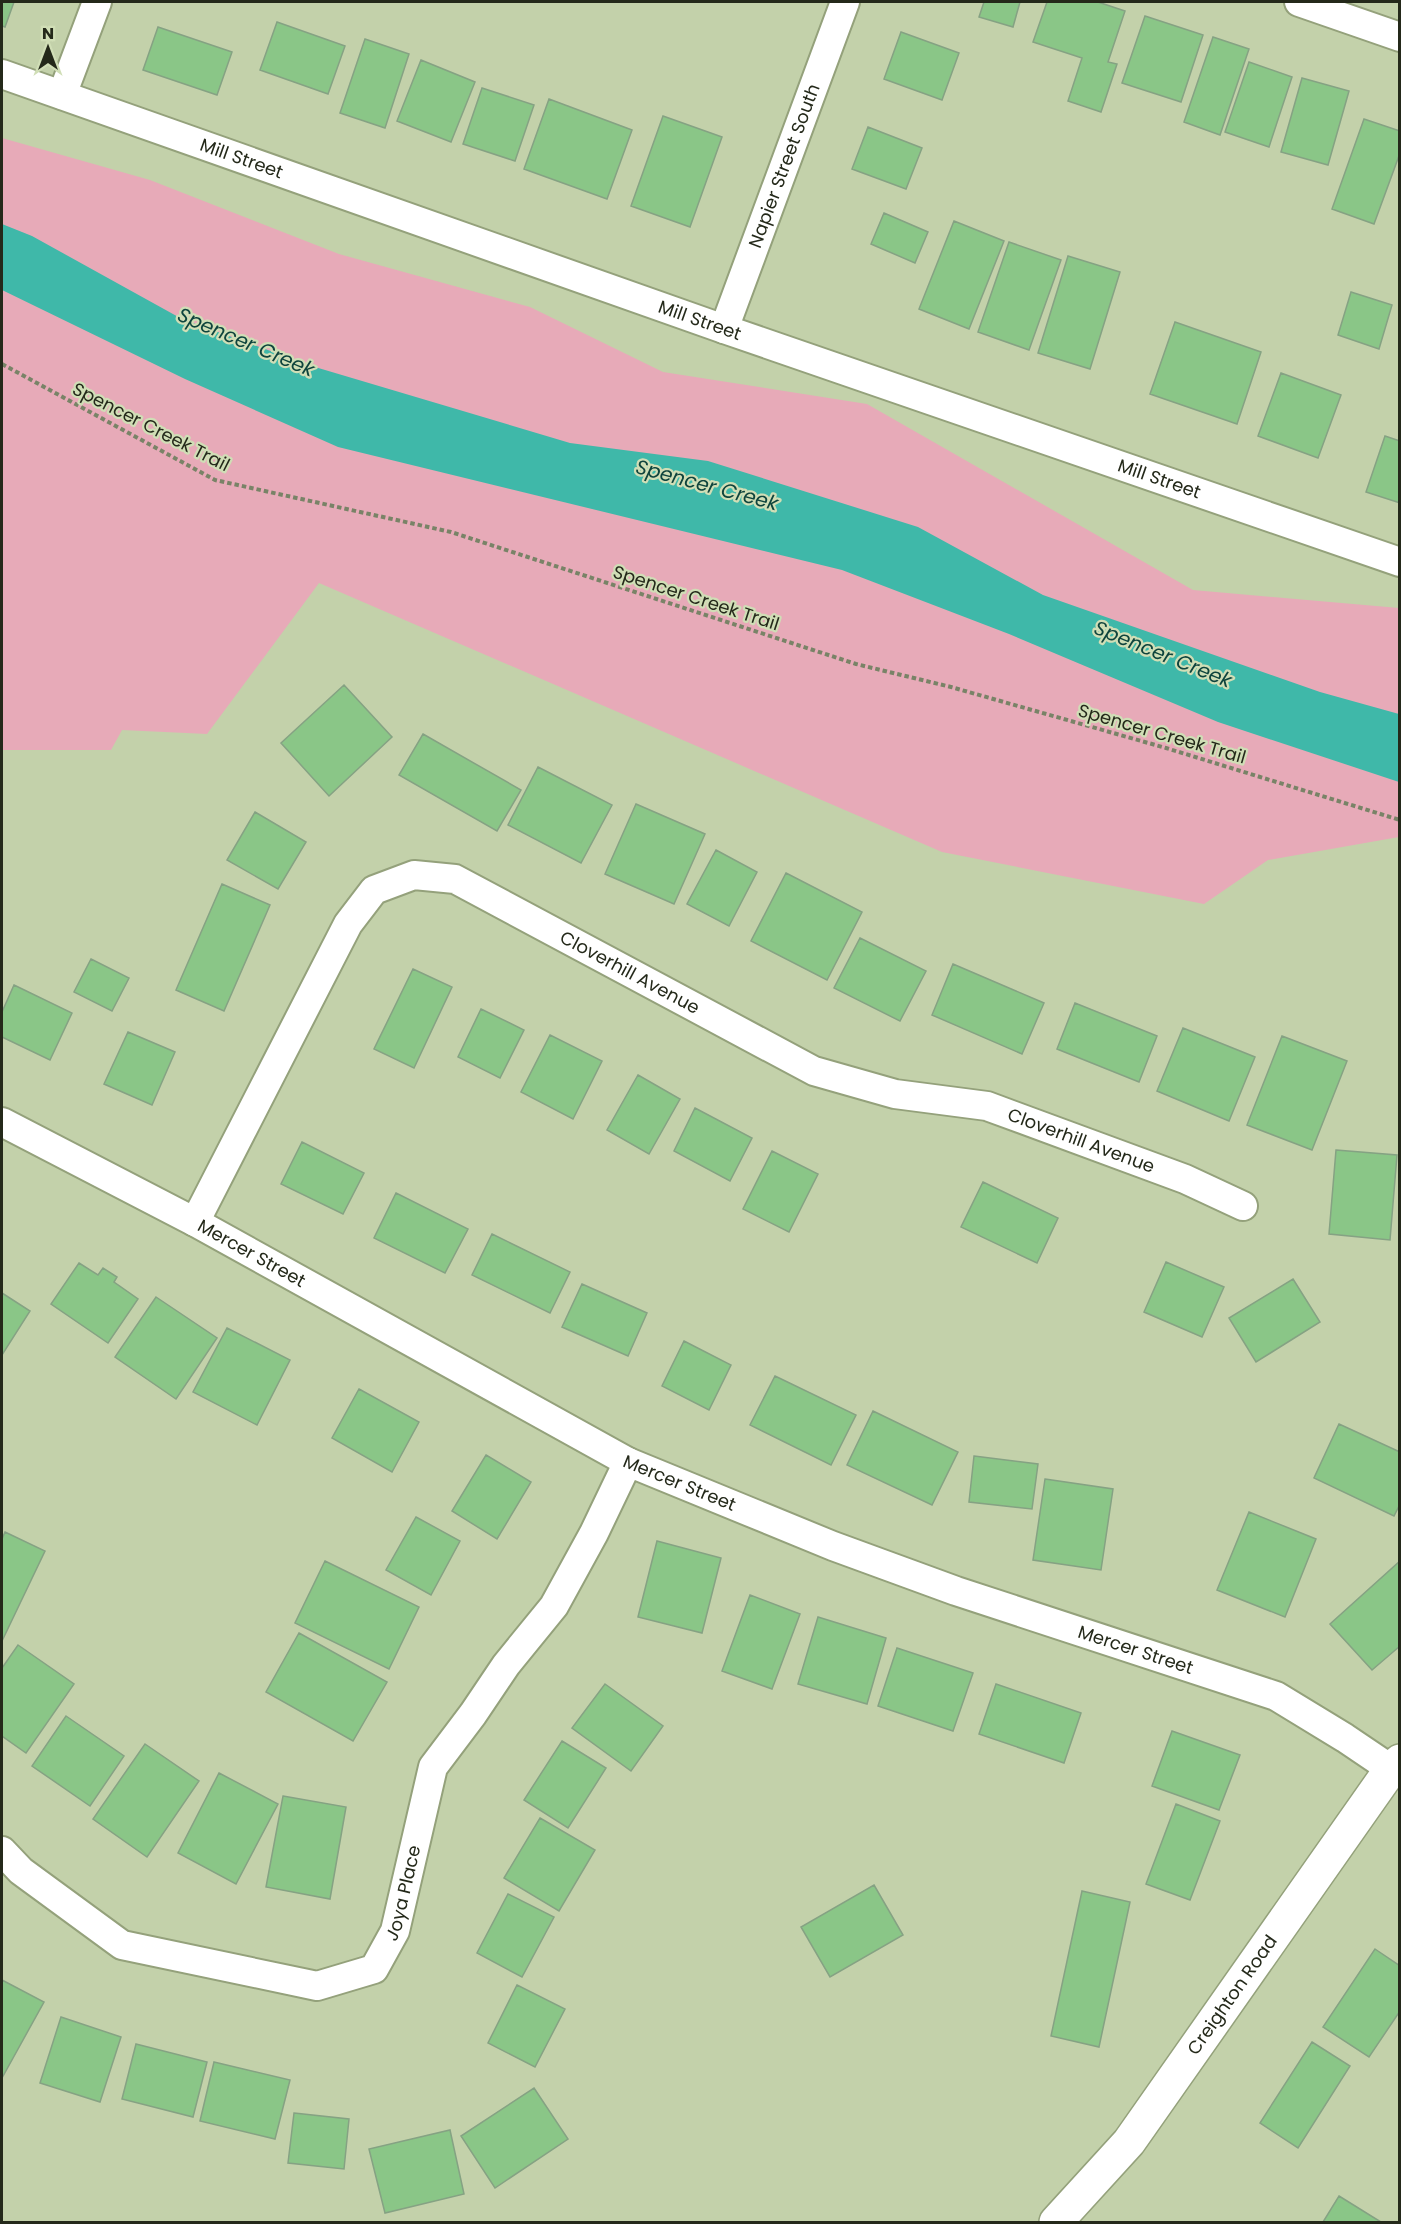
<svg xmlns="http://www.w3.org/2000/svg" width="1401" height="2224" viewBox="0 0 1401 2224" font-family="Poppins,sans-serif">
<rect width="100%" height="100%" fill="#c3d1aa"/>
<path fill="#e7aab8" d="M2 138 150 180 339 254 530 307 663 372 867 404 1193 590 1399 608V837L1268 860 1204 904 942 852 319 583 207 734 122 730 111 750H2Z"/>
<path fill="#3fb8a9" d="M2 224 32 236 182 319 315 367 570 443 708 461 918 527 1043 595 1320 692 1399 714V782L1218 722 1009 634 842 570 338 447 185 379 2 290Z"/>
<path fill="#8ac687" stroke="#85a283" stroke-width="1.5" d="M2 2H14L5 27 2 26Z
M984 2H1020L1013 27 979 17Z
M1047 2H1098L1125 11 1108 62 1117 64 1101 112 1068 101 1082 58 1033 42Z
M1145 16 1203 35 1181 102 1122 83Z
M277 22 345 46 328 94 260 70Z
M158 27 232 52 217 95 143 70Z
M901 32 959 53 942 100 884 79Z
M1213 37 1249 49 1220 135 1184 122Z
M365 39 409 54 385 128 340 113Z
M421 60 475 82 451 142 397 121Z
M1249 62 1292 77 1269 147 1225 132Z
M1302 78 1349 91 1328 165 1281 152Z
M482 88 534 105 515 161 463 144Z
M549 99 632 130 607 199 524 169Z
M663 116 722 137 690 227 631 206Z
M1364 119 1400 131V153L1374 224 1332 209Z
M868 127 922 148 906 189 852 169Z
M884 213 928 232 915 263 871 244Z
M954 221 1004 241 969 329 919 309Z
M1009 242 1061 260 1029 350 978 332Z
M1068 256 1120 272 1090 369 1038 353Z
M1351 292 1392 305 1379 349 1338 335Z
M1175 322 1261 352 1237 424 1150 394Z
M1281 373 1341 395 1318 458 1258 436Z
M1385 436 1400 441V503L1366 492Z
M344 685 392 737 329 796 281 743Z
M423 734 521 790 497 831 399 775Z
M538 767 612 805 581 863 508 825Z
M636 804 705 834 674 904 605 874Z
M255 812 306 842 278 889 227 860Z
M716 850 757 872 729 926 687 904Z
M786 873 862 912 827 980 751 941Z
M222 884 270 905 224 1011 176 990Z
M860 938 926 971 900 1021 834 988Z
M91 959 129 978 112 1011 74 992Z
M953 964 1044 1003 1022 1054 932 1015Z
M413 969 452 987 414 1068 374 1049Z
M14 985 72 1013 50 1060 2 1037V1012Z
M1075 1003 1157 1036 1139 1082 1057 1049Z
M481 1009 524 1030 500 1078 458 1057Z
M1183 1028 1255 1057 1229 1121 1157 1091Z
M128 1032 175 1052 152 1105 104 1084Z
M550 1035 602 1061 573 1119 521 1092Z
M1282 1036 1347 1061 1312 1150 1247 1125Z
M638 1075 680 1099 649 1154 607 1130Z
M695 1108 752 1138 730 1181 674 1151Z
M302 1142 364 1173 343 1214 281 1184Z
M1336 1150 1397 1155 1390 1240 1329 1234Z
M772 1151 818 1174 789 1232 743 1209Z
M983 1182 1058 1218 1037 1263 961 1227Z
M396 1193 468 1229 445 1273 374 1238Z
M492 1234 570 1272 550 1313 472 1275Z
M1166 1262 1224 1287 1202 1337 1144 1312Z
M79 1263 98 1275 103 1268 117 1277 114 1282 138 1299 108 1343 51 1304Z
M1293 1279 1320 1322 1256 1362 1229 1318Z
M582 1284 647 1313 628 1356 562 1327Z
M2 1293 30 1311 2 1355Z
M156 1297 217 1338 176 1399 115 1357Z
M227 1328 290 1360 257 1425 193 1392Z
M684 1341 731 1365 709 1410 662 1386Z
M775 1376 856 1415 831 1465 750 1425Z
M359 1389 419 1422 392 1472 332 1438Z
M873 1411 958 1452 932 1505 847 1465Z
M1339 1424 1400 1452V1504L1394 1516 1314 1478Z
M486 1455 531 1482 497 1539 452 1511Z
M974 1456 1038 1464 1032 1509 969 1502Z
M1045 1479 1113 1489 1101 1570 1033 1560Z
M1249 1512 1316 1539 1285 1617 1217 1590Z
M416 1517 460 1541 431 1595 386 1570Z
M5 1532 45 1551 2 1641V1539Z
M657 1541 721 1558 702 1633 638 1617Z
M325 1561 419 1607 389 1669 295 1623Z
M1400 1561V1646L1372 1670 1330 1624Z
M750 1595 800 1614 772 1689 722 1671Z
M818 1617 886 1638 867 1704 798 1684Z
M299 1633 387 1682 353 1741 266 1692Z
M18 1645 74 1684 26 1753 2 1736V1668Z
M897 1648 973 1673 953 1731 878 1706Z
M605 1684 663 1726 631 1771 572 1728Z
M996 1684 1081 1713 1064 1763 979 1734Z
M66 1716 124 1756 90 1806 32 1766Z
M1172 1731 1240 1755 1219 1810 1152 1786Z
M562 1741 606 1768 568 1828 524 1800Z
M145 1744 199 1781 147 1857 93 1819Z
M219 1773 278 1804 236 1884 178 1853Z
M283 1796 346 1807 330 1899 266 1887Z
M1176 1804 1220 1821 1190 1900 1146 1884Z
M540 1818 595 1850 559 1911 504 1878Z
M874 1885 903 1935 830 1977 801 1927Z
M1082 1891 1130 1902 1099 2047 1051 2036Z
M508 1894 554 1917 522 1977 477 1953Z
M1375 1949 1400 1966V2011L1369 2057 1323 2027Z
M2 1980 44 2002 2 2078Z
M517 1985 565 2009 535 2067 488 2043Z
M61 2017 121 2037 100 2102 40 2083Z
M1312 2042 1350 2066 1298 2148 1260 2123Z
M136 2044 207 2062 193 2117 122 2099Z
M214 2062 290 2080 275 2139 200 2121Z
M534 2088 568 2139 495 2188 461 2136Z
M294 2113 349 2119 344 2169 288 2163Z
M450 2130 464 2194 385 2213 369 2149Z
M1339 2196 1381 2222H1323Z"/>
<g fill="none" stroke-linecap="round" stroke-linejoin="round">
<defs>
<g id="minor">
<path d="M1299 2 1400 37"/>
<path id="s1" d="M2 74 724 329 1400 562"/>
<path d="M62 95 97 2"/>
<path id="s2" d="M724 329 845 2"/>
<path id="s3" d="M2 1122 195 1222 628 1462 833 1546 956 1591 1276 1696 1345 1738 1391 1769"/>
<path id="s4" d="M195 1222 348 924 374 890 414 875 455 879 814 1071 895 1094 987 1106 1185 1179 1243 1206"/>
<path id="s5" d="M2 1851 21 1871 122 1945 317 1986 374 1969 395 1931 433 1767 473 1714 506 1665 554 1606 594 1533 628 1462"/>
</g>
<g id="tertiary">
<path id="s6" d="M1056 2222 1129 2142 1391 1769 1400 1761"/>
</g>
</defs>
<use href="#minor" stroke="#94a17b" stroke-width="32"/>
<use href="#tertiary" stroke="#94a17b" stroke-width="36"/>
<path stroke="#798367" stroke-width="4" stroke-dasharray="4.5 3" stroke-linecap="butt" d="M2 364 215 480 451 532 856 664 951 687 1166 748 1400 820"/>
<use href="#minor" stroke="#fff" stroke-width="28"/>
<use href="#tertiary" stroke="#fff" stroke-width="33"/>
</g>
<g text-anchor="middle" stroke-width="4.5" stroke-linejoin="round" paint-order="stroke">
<g font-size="18" fill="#24291a" stroke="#d0deb6">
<text dy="6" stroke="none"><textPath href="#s1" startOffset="254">Mill Street</textPath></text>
<text dy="6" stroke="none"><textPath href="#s2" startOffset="174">Napier Street South</textPath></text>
<text dy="6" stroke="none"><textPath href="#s1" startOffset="740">Mill Street</textPath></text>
<text transform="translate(151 427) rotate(27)" y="6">Spencer Creek Trail</text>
<text dy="6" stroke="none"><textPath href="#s1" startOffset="1226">Mill Street</textPath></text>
<text transform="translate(696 598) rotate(18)" y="6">Spencer Creek Trail</text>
<text transform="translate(1162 734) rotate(16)" y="6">Spencer Creek Trail</text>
<text dy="6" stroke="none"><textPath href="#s4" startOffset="660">Cloverhill Avenue</textPath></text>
<text dy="6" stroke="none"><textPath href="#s4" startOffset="1146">Cloverhill Avenue</textPath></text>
<text dy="6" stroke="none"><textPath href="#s3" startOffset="282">Mercer Street</textPath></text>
<text dy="6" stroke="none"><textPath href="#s3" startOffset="768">Mercer Street</textPath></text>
<text dy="6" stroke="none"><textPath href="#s3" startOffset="1254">Mercer Street</textPath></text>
<text dy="6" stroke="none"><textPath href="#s5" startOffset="494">Joya Place</textPath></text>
<text dy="6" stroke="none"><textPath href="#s6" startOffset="288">Creighton Road</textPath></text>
</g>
<g font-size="20" font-style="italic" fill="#0e443d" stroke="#d0deb6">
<text transform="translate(246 342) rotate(23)" y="7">Spencer Creek</text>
<text transform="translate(707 485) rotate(15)" y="7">Spencer Creek</text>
<text transform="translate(1163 654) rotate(22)" y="7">Spencer Creek</text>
</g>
</g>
<rect width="1401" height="2224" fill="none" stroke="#24291a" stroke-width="6"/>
<g transform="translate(48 48)" stroke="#d0deb6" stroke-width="4.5" paint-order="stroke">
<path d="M0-4.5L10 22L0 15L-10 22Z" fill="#24291a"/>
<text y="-9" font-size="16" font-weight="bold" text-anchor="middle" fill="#24291a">N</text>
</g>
</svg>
